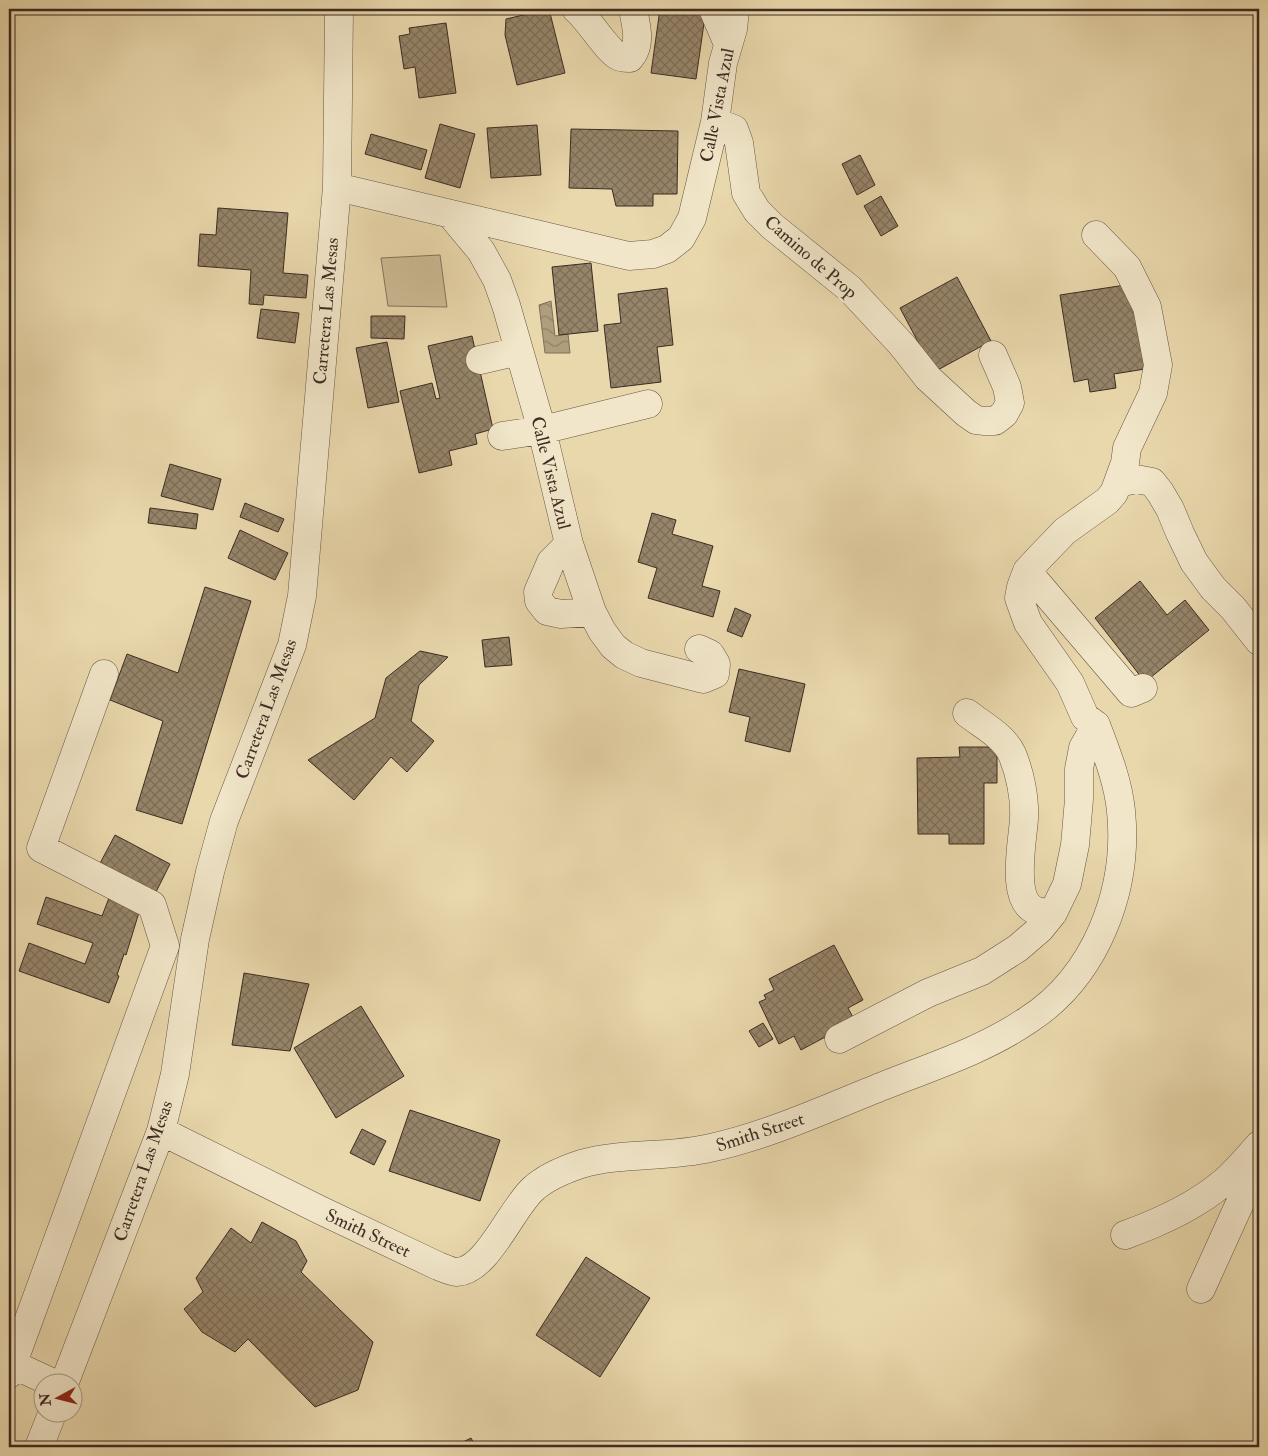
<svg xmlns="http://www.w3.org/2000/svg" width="1268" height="1456" viewBox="0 0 1268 1456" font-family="'IM FELL Double Pica',serif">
<defs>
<pattern id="water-waves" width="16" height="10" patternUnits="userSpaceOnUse" patternTransform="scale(1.25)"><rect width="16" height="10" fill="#af9d7d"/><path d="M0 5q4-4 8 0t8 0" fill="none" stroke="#908066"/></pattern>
<pattern id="building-cross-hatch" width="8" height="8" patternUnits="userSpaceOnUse" patternTransform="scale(1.25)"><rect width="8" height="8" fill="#96856a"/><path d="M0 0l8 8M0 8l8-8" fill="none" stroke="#7c6d57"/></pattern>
</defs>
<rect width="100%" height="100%" fill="#e9d8ac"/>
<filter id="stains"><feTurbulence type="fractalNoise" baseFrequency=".004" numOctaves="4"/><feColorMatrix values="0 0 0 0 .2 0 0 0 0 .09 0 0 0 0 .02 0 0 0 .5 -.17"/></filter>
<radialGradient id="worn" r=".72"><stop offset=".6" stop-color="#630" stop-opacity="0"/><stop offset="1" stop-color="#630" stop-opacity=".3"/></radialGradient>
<path fill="#ccbb95" stroke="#84735c" d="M440 255 447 307 388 306 381 258Z"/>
<path fill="url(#water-waves)" stroke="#816f59" d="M551 301 555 336 568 334 570 353H545L539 305Z"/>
<path fill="url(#building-cross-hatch)" stroke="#3d2b23" d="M549 9 565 73 517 85 505 35 506 19Z
M660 9H706L696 79 651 73Z
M446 23 456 93 419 98 415 67 404 69 399 36 410 34 409 28Z
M440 124 475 134 460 188 425 178Z
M537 125 541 175 491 178 487 128Z
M571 129 678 131 677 194H653V206H616L612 189 569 188Z
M371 134 427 150 421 170 365 154Z
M860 155 875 185 857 195 842 164Z
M881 196 898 226 881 236 864 206Z
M218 208 288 213 283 273 308 275 306 298 264 295 263 305 249 304 251 270 198 266 200 234 216 235Z
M591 263 598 331 559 335 552 267Z
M957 277 991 341 934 372 900 308Z
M1132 284 1145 369 1114 374 1116 388 1090 392 1088 379 1074 382 1060 295Z
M667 288 673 345 657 347 661 382 611 388 604 325 621 323 618 294Z
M261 309 299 313 295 343 257 338Z
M371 316H405L404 339 371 338Z
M472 336 493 429 475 434 477 444 449 451 452 465 419 473 400 391 432 383 436 399 440 398 428 346Z
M387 342 399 402 368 408 356 348Z
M170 464 221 479 213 510 161 496Z
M245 503 284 519 278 532 240 517Z
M150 508 198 514 196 529 148 523Z
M652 513 676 520 672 534 713 546 702 586 720 591 713 617 648 598 657 568 638 562Z
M240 530 288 553 275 580 228 558Z
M1140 581 1167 615 1185 600 1209 630 1145 682 1095 618Z
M205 587 251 601 182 824 136 810 163 721 110 700 127 654 178 673Z
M735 608 751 615 742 637 727 631Z
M509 637 512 665 485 667 482 640Z
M420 651 448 657 419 685 411 721 434 741 407 772 391 757 354 800 308 760 375 718 386 678Z
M739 669 805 684 790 752 745 741 750 717 729 712Z
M959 747H997V783H984V844H949V834H918L917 758 960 757Z
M115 835 170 864 153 898 97 869Z
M46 897 102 916 109 898 140 909 126 955 124 954 117 975 119 976 109 1003 19 971 29 943 85 964 93 943 37 924Z
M834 945 863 1000 848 1008 855 1021 801 1050 794 1036 779 1044 759 1002 766 999 764 995 774 990 769 979Z
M244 973 309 984 290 1051 232 1045Z
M361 1006 404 1076 336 1118 294 1048Z
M763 1023 773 1039 759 1047 749 1031Z
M410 1110 500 1140 480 1201 389 1171Z
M362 1129 386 1141 374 1165 350 1153Z
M262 1222 296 1241 307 1261 301 1272 373 1342 358 1390 315 1407 248 1339 235 1352 202 1332 184 1309 203 1292 196 1278 231 1228 251 1243Z
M586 1257 650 1298 600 1377 536 1335Z
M471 1438 476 1447H453Z"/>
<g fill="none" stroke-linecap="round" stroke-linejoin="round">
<defs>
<path id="minor" d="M576 9C590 21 605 48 618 56 621 58 626 58 630 58 642 44 636 26 633 9
M713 9 728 44
M715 122 734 129 739 143 746 193 757 211 772 226 850 289 902 345 928 378 966 413 976 420 985 421H995L1004 414 1010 403 1007 387 993 355
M337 187 629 256 653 254 667 249 681 238 692 218 715 122 723 63 733 29 735 9
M451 215 481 251 497 280 506 305 542 430 569 544 592 612 602 631 613 646 624 655 641 663 703 679 715 674 716 664 710 654 699 649
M1096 235 1127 267 1147 307 1158 365 1153 393 1127 448 1125 463 1114 493 1107 501 1065 531 1039 558 1027 571 1021 587 1019 598 1028 623 1070 683 1085 717 1096 725
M480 360 519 351
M502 436 542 430 648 404
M1118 483 1136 479 1152 482 1160 492 1170 509 1180 533 1194 562 1213 588 1233 608 1259 641
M569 544 551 562 538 592 539 601 547 611 561 614 592 612
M1027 571 1131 693 1143 688
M967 713C982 725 1004 736 1012 754 1020 773 1025 798 1024 818 1023 841 1009 902 1037 911 1042 913 1048 912 1053 913
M839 1039 928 993 982 971 1018 948 1040 929 1053 913 1067 884 1075 845 1079 799V769L1083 748 1096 725
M161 1131 320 1210 438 1266C444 1268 452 1272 457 1272 487 1271 511 1209 533 1189 545 1178 566 1169 581 1164 623 1152 668 1158 710 1148 770 1135 827 1108 883 1086 933 1066 984 1050 1028 1020 1096 976 1129 890 1121 811 1118 781 1107 754 1096 725
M1125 1235C1161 1222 1196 1206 1224 1182 1237 1171 1248 1157 1259 1145
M1201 1289 1259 1161
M12 1364 55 1384
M9 1374 165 946 152 905 41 848 104 674
M64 1384 161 1131 175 1074 195 939 210 872 224 821 292 645 302 596 337 187 339 9
M39 1447 52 1414"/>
</defs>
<use href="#minor" stroke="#685645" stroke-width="29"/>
<use href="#minor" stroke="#f1e6c9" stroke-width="28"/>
</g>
<g text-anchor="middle" stroke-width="5" stroke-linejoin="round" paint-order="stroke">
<g font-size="18" fill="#3d2b23" stroke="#f1e6c9">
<text transform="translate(717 105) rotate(-79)" y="6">Calle Vista Azul</text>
<text transform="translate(811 257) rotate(41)" y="6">Camino de Prop</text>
<text transform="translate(326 311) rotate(-85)" y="6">Carretera Las Mesas</text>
<text transform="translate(551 473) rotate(76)" y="6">Calle Vista Azul</text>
<text transform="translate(266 709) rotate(-70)" y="6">Carretera Las Mesas</text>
<text transform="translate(760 1132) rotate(-18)" y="6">Smith Street</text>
<text transform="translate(143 1171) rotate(-71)" y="6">Carretera Las Mesas</text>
<text transform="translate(368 1233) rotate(25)" y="6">Smith Street</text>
</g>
</g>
<rect width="1268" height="1456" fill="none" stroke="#e9d8ac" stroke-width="30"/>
<rect x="10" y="10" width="1248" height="1436" fill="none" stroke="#3d2b23" stroke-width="2.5"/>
<rect x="15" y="15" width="1238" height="1426" fill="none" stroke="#3d2b23"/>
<g transform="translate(58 1398) rotate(263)"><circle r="24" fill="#f1e6c9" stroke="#a99b87"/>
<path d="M0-4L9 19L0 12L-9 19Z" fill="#8f2418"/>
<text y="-8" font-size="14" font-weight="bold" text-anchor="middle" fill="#3d2b23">N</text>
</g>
<rect width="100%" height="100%" filter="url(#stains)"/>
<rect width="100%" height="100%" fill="url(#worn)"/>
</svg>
